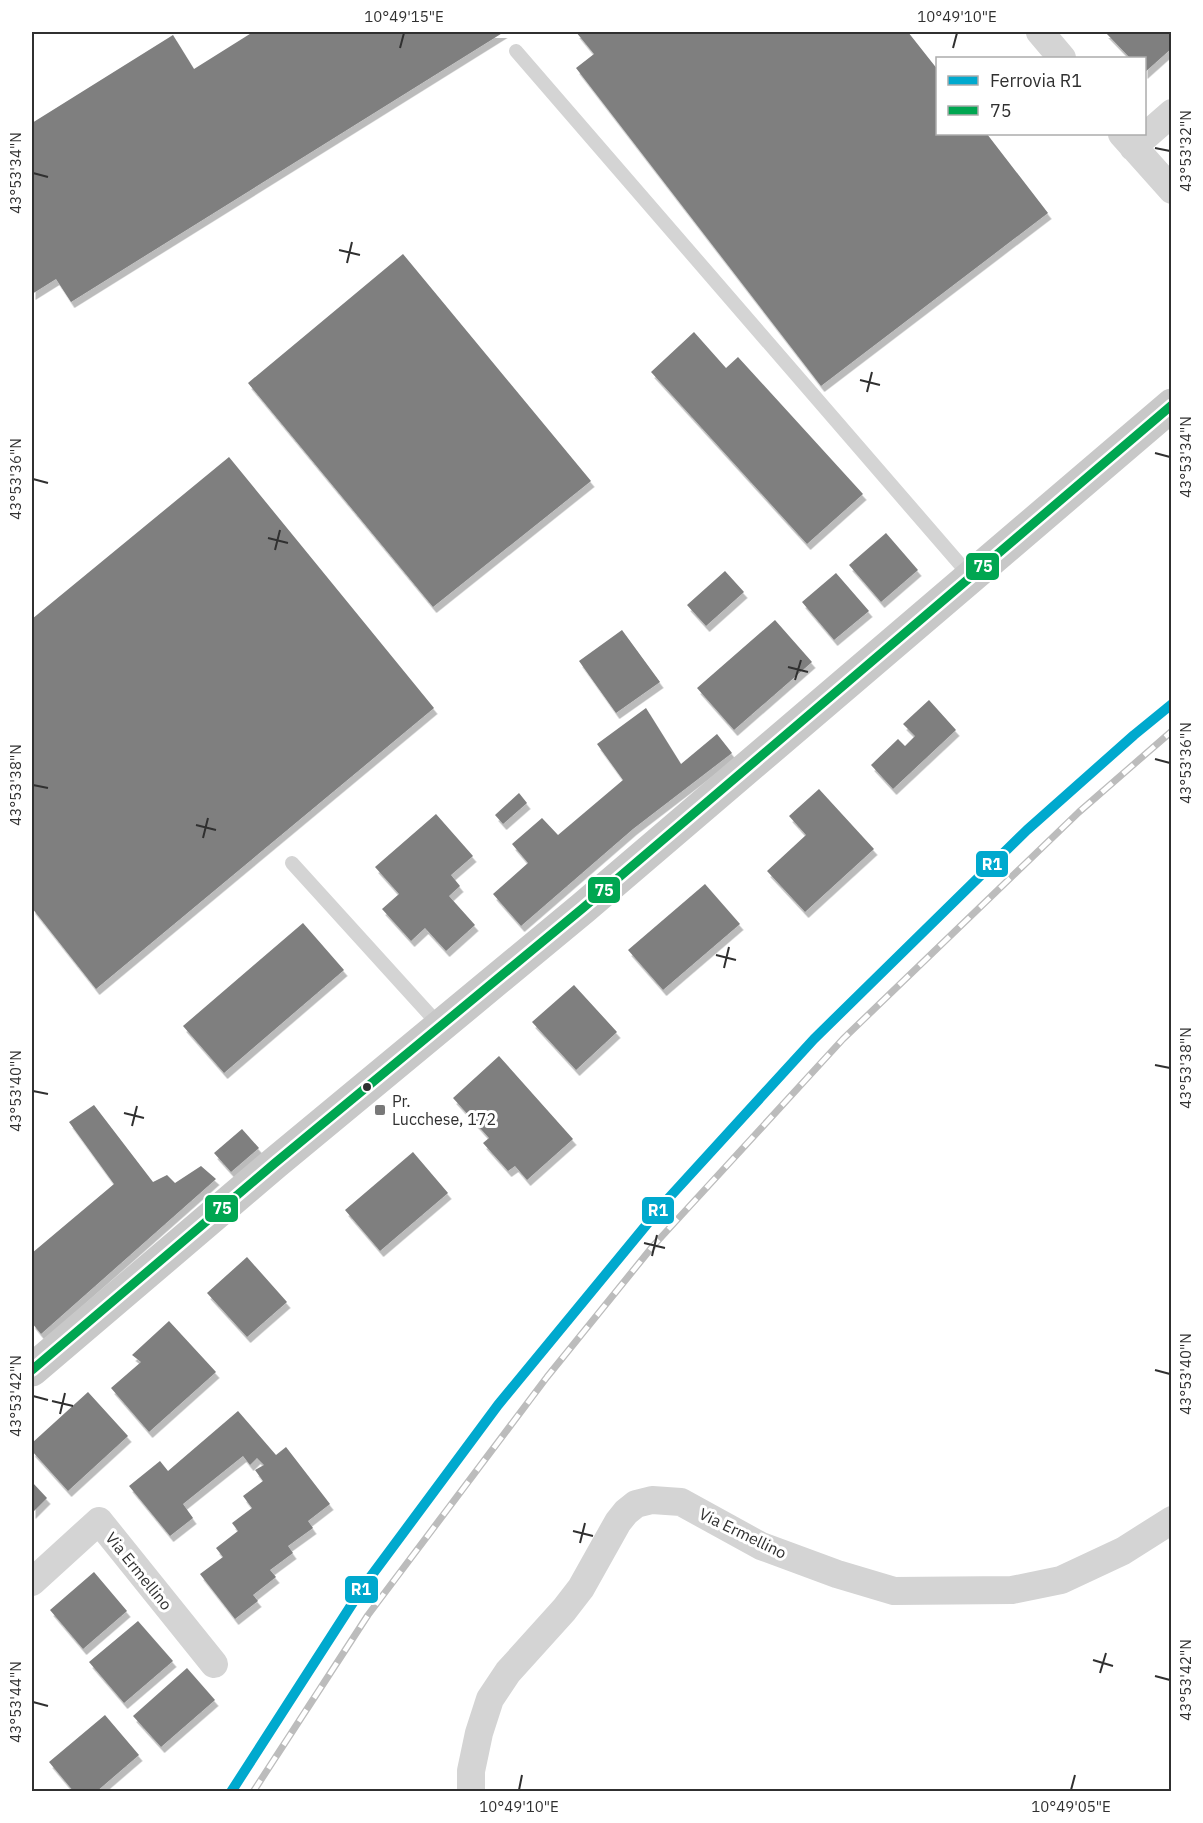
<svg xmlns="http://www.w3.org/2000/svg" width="1203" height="1823" viewBox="0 0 1203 1823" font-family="'IBM Plex Sans',sans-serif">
<defs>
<filter id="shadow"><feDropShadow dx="3.5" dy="6" stdDeviation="0" flood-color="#0004"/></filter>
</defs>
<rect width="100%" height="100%" fill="#fff"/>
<path fill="#7f7f7f" filter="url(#shadow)" d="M253 32H504L71 302 56 279 32 294V123L173 35 194 69Z
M576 32H908L938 70V134H987L1048 213 821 386 576 68 594 54Z
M1105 32H1172V48L1144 73V58H1130Z
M403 254 591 481 433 607 248 383Z
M694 332 726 368 738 357 863 494 807 544 651 372Z
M229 457 434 708 96 989 32 908V619Z
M886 533 918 570 881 602 849 565Z
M725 571 744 592 706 626 687 605Z
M836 573 869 611 834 640 802 602Z
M775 620 812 662 734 730 697 688Z
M622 630 660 682 616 713 579 661Z
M929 700 956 730 893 789 871 765 898 739 905 746 915 736 903 724Z
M646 708 681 764 717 734 732 753 633 829 521 926 493 894 528 863 512 844 542 818 558 835 623 780 597 744Z
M819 789 874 849 805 912 767 871 806 835 789 816Z
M519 793 527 803 503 824 495 815Z
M436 814 473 856 451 875 460 886 449 896 475 925 446 951 425 928 411 941 382 909 399 894 375 867Z
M705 884 740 924 663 990 628 950Z
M303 923 344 970 224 1073 183 1026Z
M574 985 617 1032 576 1070 532 1022Z
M499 1056 573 1139 527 1180 515 1166 508 1171 483 1143 489 1138 453 1098Z
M94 1105 153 1182 167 1175 175 1183 201 1166 216 1179 41 1334 32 1323V1253L114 1184 69 1122Z
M242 1129 259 1148 231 1172 214 1153Z
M413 1152 448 1193 380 1251 345 1210Z
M247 1257 287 1302 247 1337 207 1293Z
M169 1321 216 1372 149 1432 111 1388 141 1362 132 1355Z
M88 1392 128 1436 68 1491 32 1451V1443Z
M238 1411 276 1455 286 1447 330 1504 308 1521 313 1528 288 1546 293 1553 270 1570 276 1577 253 1595 258 1601 235 1619 200 1574 223 1557 216 1548 238 1531 232 1523 252 1508 243 1496 263 1481 255 1470 264 1465 257 1458 250 1465 243 1456 183 1504 193 1518 170 1536 129 1486 160 1461 168 1471Z
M32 1482 47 1498 32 1513Z
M94 1572 127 1611 83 1649 50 1610Z
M138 1621 173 1661 124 1703 89 1662Z
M187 1668 215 1700 161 1747 133 1716Z
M105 1715 139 1755 96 1792H74L49 1762Z"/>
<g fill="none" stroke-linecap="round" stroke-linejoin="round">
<path stroke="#d4d4d4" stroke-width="14" d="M516 51 971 577
M292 863 440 1026"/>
<path stroke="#d4d4d4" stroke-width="28" d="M1040 32 1062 58
M1122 134 1172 190
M1133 147 1172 113
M32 1582 99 1521 214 1664
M471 1792V1771L479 1733 490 1699 508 1672 564 1610 581 1588 618 1522 626 1512 636 1504 652 1500 681 1502 761 1546 837 1574 894 1591 1012 1590 1061 1580 1123 1551 1172 1520"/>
<path stroke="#c8c8c8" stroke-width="33" d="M32 1370 275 1163 583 908 1172 405"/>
<defs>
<path id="rail" d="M253 1792 368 1615 547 1377 653 1246 843 1039 1079 812 1172 731"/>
</defs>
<use href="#rail" stroke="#bcbcbc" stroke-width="7"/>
<use href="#rail" stroke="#fff" stroke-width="4.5" stroke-dasharray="14" stroke-linecap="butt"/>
<defs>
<path id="bus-1" d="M32 1370 275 1163 583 908 1172 405"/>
</defs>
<use href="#bus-1" stroke="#fff" stroke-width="14"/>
<use href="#bus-1" stroke="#00a651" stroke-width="9"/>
<defs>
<path id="rail-1" d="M231 1792 363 1587 498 1405 666 1201 814 1039 1027 830 1134 735 1172 704"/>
</defs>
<use href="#rail-1" stroke="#fff" stroke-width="15"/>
<use href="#rail-1" stroke="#00a9ce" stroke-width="10"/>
</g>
<path fill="none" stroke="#303030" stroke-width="2" d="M400 48 404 33M953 48 957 33M1155 148 1170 151M33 173 48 177M339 250 360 255M347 263 352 242M860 380 880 385M867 392 872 372M1155 453 1170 457M33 479 48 483M268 538 288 543M275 550 280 530M788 667 808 672M795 680 801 660M1155 759 1170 763M33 785 48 788M196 825 216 830M203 838 208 818M716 955 736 960M724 968 729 947M1155 1065 1170 1068M33 1091 48 1094M124 1113 144 1118M132 1126 137 1106M644 1243 665 1248M652 1256 657 1235M1155 1370 1170 1374M33 1396 48 1400M52 1401 73 1406M60 1414 65 1393M573 1531 593 1536M580 1543 585 1523M1093 1660 1113 1666M1100 1673 1106 1653M1155 1676 1170 1680M33 1702 48 1706M519 1790 522 1775M1071 1790 1075 1775"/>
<circle fill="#303030" stroke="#fff" stroke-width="2" cx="367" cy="1087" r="5"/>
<rect fill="#787878" stroke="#fff" stroke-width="2" x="374" y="1104" width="12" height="12" rx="3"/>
<g text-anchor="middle" stroke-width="6" stroke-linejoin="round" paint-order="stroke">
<g font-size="16" fill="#303030" stroke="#fff" text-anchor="start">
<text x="392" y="1107">Pr.<tspan x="392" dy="18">Lucchese, 172</tspan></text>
</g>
<g font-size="16" fill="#303030" stroke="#fff">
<text transform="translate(743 1533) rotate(26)" y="6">Via Ermellino</text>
<text transform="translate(139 1571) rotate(51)" y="6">Via Ermellino</text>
</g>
</g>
<g stroke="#fff" stroke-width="2">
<rect x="965" y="552" width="35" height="29" rx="6" fill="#00a651"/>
<rect x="975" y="850" width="34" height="28" rx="6" fill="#00a9ce"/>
<rect x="587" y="876" width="34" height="28" rx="6" fill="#00a651"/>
<rect x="204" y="1194" width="35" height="29" rx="6" fill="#00a651"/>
<rect x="641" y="1196" width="34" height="29" rx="6" fill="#00a9ce"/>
<rect x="344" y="1575" width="35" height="29" rx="6" fill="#00a9ce"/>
</g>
<g font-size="16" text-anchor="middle" font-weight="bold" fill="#fff">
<text x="983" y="572">75</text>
<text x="992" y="870">R1</text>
<text x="604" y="896">75</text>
<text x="222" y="1214">75</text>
<text x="658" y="1216">R1</text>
<text x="361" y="1595">R1</text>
</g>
<rect width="1203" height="1823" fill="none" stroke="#ffffff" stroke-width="66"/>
<rect x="936" y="57" width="210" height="78" fill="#ffffff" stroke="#acacac" stroke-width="1.5"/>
<rect x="948" y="76" width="30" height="9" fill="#00a9ce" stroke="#acacac" stroke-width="1.5"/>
<text x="990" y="87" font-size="18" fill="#303030">Ferrovia R1</text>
<rect x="948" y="106" width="30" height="9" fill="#00a651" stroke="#acacac" stroke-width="1.5"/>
<text x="990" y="117" font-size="18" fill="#303030">75</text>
<rect x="33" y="33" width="1137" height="1757" fill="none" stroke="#303030" stroke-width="2"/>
<g font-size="15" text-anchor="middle" fill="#303030">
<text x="404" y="22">10°49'15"E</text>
<text x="957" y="22">10°49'10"E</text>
<text transform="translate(1186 151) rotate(-90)" y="5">43°53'32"N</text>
<text transform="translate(16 173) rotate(-90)" y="5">43°53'34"N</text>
<text transform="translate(1186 457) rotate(-90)" y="5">43°53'34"N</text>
<text transform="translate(16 479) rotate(-90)" y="5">43°53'36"N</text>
<text transform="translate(1186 763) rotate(-90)" y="5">43°53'36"N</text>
<text transform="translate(16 785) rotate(-90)" y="5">43°53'38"N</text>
<text transform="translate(1186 1068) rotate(-90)" y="5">43°53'38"N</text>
<text transform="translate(16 1091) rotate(-90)" y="5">43°53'40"N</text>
<text transform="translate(1186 1374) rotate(-90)" y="5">43°53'40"N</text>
<text transform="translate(16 1396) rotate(-90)" y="5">43°53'42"N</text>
<text transform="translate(1186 1680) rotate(-90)" y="5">43°53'42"N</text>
<text transform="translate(16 1702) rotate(-90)" y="5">43°53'44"N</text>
<text x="519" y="1812">10°49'10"E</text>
<text x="1071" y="1812">10°49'05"E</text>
</g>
</svg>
